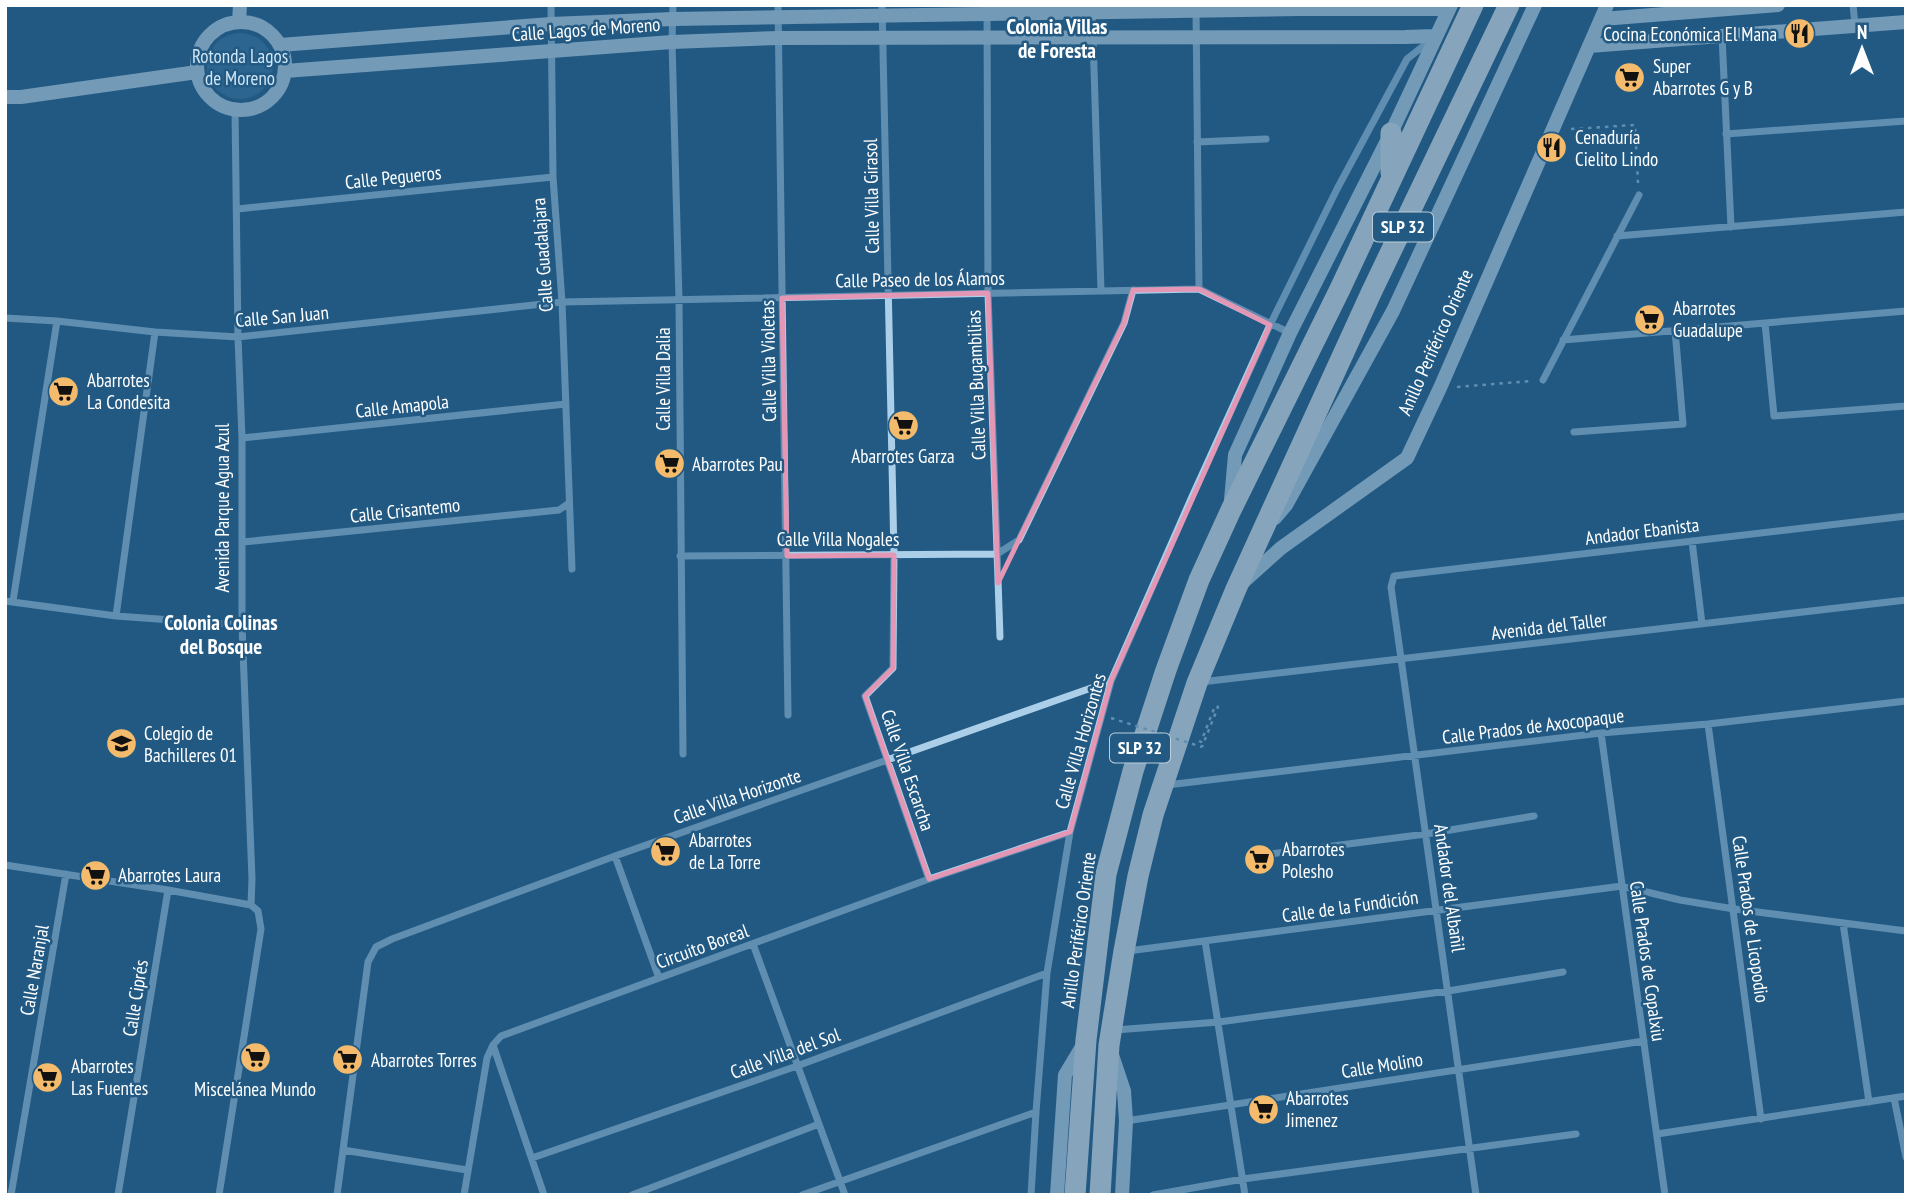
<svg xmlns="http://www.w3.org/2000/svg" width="1911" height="1200" viewBox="0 0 1911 1200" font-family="'PT Sans Narrow',sans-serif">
<rect width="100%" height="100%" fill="#225a84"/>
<path fill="#3774a1" d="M207 66a33 33 0 1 1 66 0a33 33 0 1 1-66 0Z"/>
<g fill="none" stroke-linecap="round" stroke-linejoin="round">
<path stroke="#abcfe8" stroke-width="2.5" stroke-dasharray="3.5 5" stroke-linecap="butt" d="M1571 129 1635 125 1638 183
M1457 387 1531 381
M1199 741 1201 742 1215 706 1218 707 1202 747"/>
<path stroke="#abcfe8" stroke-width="7" d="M551 5 553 177 562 302 572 569
M673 5 672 42 679 300 683 754
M778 5 788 715
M882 5 894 555 893 668 865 696 929 879
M987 5 988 293 1000 637
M1092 5 1101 291
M1853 5 1855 25
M1196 9 1199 289
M1722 36 1731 227
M235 110 238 337 242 438V625L252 879 251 905
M1726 134 1906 121
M1197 142 1266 139
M237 209 553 177
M1617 236 1906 212
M5 318 57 321 155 332 238 337 562 302 1199 289 1290 333
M1765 323 1774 416 1906 406
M1563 340 1906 311
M1543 380 1639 195
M1574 432 1683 424 1675 330
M242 438 566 404
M1692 541 1702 624
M243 542 559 510 569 503
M997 554 1019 540 1124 323 1133 290
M680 556 997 554
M5 601 116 616 242 625
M13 601 57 321
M116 616 155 332
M1201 682 1906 600
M1708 724 1761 1119
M1601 733 1665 1195
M1167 785 1601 733 1708 724 1906 701
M615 856 659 978
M1254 856 1426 834 1534 816
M5 865 168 890 251 905
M1843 923 1869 1102
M1205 941 1245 1195
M753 944 845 1195
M1128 951 1622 886 1680 900 1734 909 1906 931
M1115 1030 1219 1022 1448 991 1563 972
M493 1045 544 1195
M1894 1098 1906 1157
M1126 1121 1644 1041
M1657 1134 1906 1096
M343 1150 467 1170
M532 1158 797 1066 1047 973
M11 1195 66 874
M118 1195 168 890
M219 1195 261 929 258 911 251 905
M337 1195 368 962 376 947 392 939 615 856 1111 681
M464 1195 487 1058 493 1045 501 1036 929 879 1070 832
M632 1195 819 1124
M802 1195 1036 1112
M1031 1195 1036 1112 1047 973 1070 832 1111 681 1191 499 1270 325 1337 189 1407 59 1431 40
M1153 1195 1243 1179 1576 1134
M1476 1195 1391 587 1394 576 1906 516"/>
<path stroke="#d5e8f7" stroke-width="14" d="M1602 19 1778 5
M197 66a44 44 0 1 1 88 0a44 44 0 1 1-88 0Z
M239 22 240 5
M280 45 551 24 673 19 1297 9H1449
M1589 46 1906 22
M285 71 672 42 778 38 1405 37 1436 36
M5 97H21L197 72
M1231 500 1235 455 1290 333 1391 133 1451 5
M1275 518 1286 505 1393 311 1535 5
M1242 583 1281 548 1407 458 1440 388 1607 5
M1112 1055 1124 1091 1126 1121 1122 1195
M1057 1195 1065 1075 1083 1045"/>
<path stroke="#fff" stroke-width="21" d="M1391 173V133
M1075 1195 1086 1040 1106 874 1133 771 1166 670 1199 580 1231 510 1340 289 1473 5
M1100 1195 1109 1045 1124 951 1138 876 1153 815 1197 683 1236 589 1371 293 1509 5"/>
<path stroke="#abcfe8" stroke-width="2.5" stroke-dasharray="3.5 5" stroke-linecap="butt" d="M1111 718 1202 747"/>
</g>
<path d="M0 0H1911V1200H0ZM1199 289 1270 325 1111 681 1070 832 929 879 865 696 893 668 894 555 787 556 782 298 988 293 998 583 1124 323 1133 290Z" fill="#225a84" fill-opacity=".55" fill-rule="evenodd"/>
<path fill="none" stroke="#e497b5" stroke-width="5" stroke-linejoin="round" d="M1199 289 1270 325 1111 681 1070 832 929 879 865 696 893 668 894 555 787 556 782 298 988 293 998 583 1124 323 1133 290Z"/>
<defs>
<symbol id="restaurant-disc" viewBox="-11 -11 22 22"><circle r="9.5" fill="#f4bb6d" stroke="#225a84"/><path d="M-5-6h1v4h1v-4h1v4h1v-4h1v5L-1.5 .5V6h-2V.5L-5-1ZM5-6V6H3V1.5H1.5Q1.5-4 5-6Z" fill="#111"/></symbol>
<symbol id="supermarket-disc" viewBox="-11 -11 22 22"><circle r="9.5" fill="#f4bb6d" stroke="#225a84"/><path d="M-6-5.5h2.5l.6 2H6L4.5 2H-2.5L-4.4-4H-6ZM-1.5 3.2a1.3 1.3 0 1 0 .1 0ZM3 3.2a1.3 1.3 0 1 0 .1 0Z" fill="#111"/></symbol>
<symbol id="school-disc" viewBox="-11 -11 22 22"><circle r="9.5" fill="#f4bb6d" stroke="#225a84"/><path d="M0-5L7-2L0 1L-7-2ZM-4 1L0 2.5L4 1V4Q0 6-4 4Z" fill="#111"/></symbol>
</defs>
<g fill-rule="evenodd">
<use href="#restaurant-disc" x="1782" y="16" width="35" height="35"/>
<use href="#supermarket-disc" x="1612" y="60" width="35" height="35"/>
<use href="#restaurant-disc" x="1534" y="130" width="35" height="35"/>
<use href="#supermarket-disc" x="1632" y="302" width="35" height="35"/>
<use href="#supermarket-disc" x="46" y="374" width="35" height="35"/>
<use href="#supermarket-disc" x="886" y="408" width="35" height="35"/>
<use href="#supermarket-disc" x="652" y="446" width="35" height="35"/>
<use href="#school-disc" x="104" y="726" width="35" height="35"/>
<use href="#supermarket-disc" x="648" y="834" width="35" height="35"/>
<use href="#supermarket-disc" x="1242" y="842" width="35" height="35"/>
<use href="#supermarket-disc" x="78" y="858" width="35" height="35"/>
<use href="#supermarket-disc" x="238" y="1040" width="35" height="35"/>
<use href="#supermarket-disc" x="330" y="1042" width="35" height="35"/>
<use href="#supermarket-disc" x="30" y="1060" width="35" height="35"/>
<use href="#supermarket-disc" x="1246" y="1092" width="35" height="35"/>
</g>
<g text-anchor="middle" stroke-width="5" stroke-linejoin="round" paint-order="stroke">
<g fill="#225a84" stroke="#bdceda" stroke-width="2">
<rect x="1373" y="212.5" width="60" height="29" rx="5"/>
<rect x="1110" y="733.5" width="60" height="29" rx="5"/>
</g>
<g font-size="18" font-weight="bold" fill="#fff">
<text x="1403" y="233">SLP 32</text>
<text x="1140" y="754">SLP 32</text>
</g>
<g font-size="19" fill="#fff" stroke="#225a84">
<text transform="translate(586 29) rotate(-4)" y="7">Calle Lagos de Moreno</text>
<text transform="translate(393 177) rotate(-6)" y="7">Calle Pegueros</text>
<text transform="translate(871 196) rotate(-91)" y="7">Calle Villa Girasol</text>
<text transform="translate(542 255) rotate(-94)" y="7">Calle Guadalajara</text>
<text transform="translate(920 279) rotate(-1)" y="7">Calle Paseo de los Álamos</text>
<text transform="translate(282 316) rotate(-5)" y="7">Calle San Juan</text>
<text transform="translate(1435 342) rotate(-66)" y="7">Anillo Periférico Oriente</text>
<text transform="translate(768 361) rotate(-91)" y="7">Calle Villa Violetas</text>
<text transform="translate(663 379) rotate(-90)" y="7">Calle Villa Dalia</text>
<text transform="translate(976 385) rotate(-92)" y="7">Calle Villa Bugambilias</text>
<text transform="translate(402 406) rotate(-6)" y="7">Calle Amapola</text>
<text transform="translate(222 508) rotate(-90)" y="7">Avenida Parque Agua Azul</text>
<text transform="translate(405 510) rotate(-6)" y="7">Calle Crisantemo</text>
<text transform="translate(1642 531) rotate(-7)" y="7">Andador Ebanista</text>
<text x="838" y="546">Calle Villa Nogales</text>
<text transform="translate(1549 626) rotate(-7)" y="7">Avenida del Taller</text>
<text transform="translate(1533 726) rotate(-7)" y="7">Calle Prados de Axocopaque</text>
<text transform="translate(1080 741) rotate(-74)" y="7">Calle Villa Horizontes</text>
<text transform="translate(908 770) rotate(71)" y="7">Calle Villa Escarcha</text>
<text transform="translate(737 796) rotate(-19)" y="7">Calle Villa Horizonte</text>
<text transform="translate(1450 888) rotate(82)" y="7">Andador del Albañil</text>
<text transform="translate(1350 906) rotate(-8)" y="7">Calle de la Fundición</text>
<text transform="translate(1751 919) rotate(82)" y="7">Calle Prados de Licopodio</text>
<text transform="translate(1078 930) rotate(-82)" y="7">Anillo Periférico Oriente</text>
<text transform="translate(702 946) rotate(-20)" y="7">Circuito Boreal</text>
<text transform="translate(1648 961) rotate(82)" y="7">Calle Prados de Copalxiu</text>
<text transform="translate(34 970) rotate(-80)" y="7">Calle Naranjal</text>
<text transform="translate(135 998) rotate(-81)" y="7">Calle Ciprés</text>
<text transform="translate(785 1053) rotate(-20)" y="7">Calle Villa del Sol</text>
<text transform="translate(1382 1065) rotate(-9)" y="7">Calle Molino</text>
</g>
<g font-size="19" fill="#fff" stroke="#225a84" text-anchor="start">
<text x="1777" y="41" text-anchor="end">Cocina Económica El Mana</text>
<text x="1653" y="73">Super<tspan x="1653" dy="22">Abarrotes G y B</tspan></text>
<text x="1575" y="144">Cenaduría<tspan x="1575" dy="22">Cielito Lindo</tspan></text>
<text x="1673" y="315">Abarrotes<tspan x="1673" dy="22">Guadalupe</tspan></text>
<text x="87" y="387">Abarrotes<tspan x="87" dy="22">La Condesita</tspan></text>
<text x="903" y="463" text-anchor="middle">Abarrotes Garza</text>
<text x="692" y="471">Abarrotes Pau</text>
<text x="144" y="740">Colegio de<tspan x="144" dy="22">Bachilleres 01</tspan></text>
<text x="689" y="847">Abarrotes<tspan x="689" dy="22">de La Torre</tspan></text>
<text x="1282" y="856">Abarrotes<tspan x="1282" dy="22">Polesho</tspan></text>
<text x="118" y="882">Abarrotes Laura</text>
<text x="371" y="1067">Abarrotes Torres</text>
<text x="71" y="1073">Abarrotes<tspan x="71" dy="22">Las Fuentes</tspan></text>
<text x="255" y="1096" text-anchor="middle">Miscelánea Mundo</text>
<text x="1286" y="1105">Abarrotes<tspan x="1286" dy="22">Jimenez</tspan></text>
</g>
<g font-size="19" fill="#cfe6f6" stroke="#225a84">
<text x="240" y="63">Rotonda Lagos<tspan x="240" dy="22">de Moreno</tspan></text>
</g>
<g font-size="21" font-weight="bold" fill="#fff" stroke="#225a84">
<text x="1057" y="34">Colonia Villas<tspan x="1057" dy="24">de Foresta</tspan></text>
<text x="221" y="630">Colonia Colinas<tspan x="221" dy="24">del Bosque</tspan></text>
</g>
</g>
<rect width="1911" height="1200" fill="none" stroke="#ffffff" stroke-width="14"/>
<g transform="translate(1862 49)" stroke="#225a84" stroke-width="5" paint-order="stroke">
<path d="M0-5L12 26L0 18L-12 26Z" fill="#ffffff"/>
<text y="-10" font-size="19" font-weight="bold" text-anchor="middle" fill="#ffffff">N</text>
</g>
</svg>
